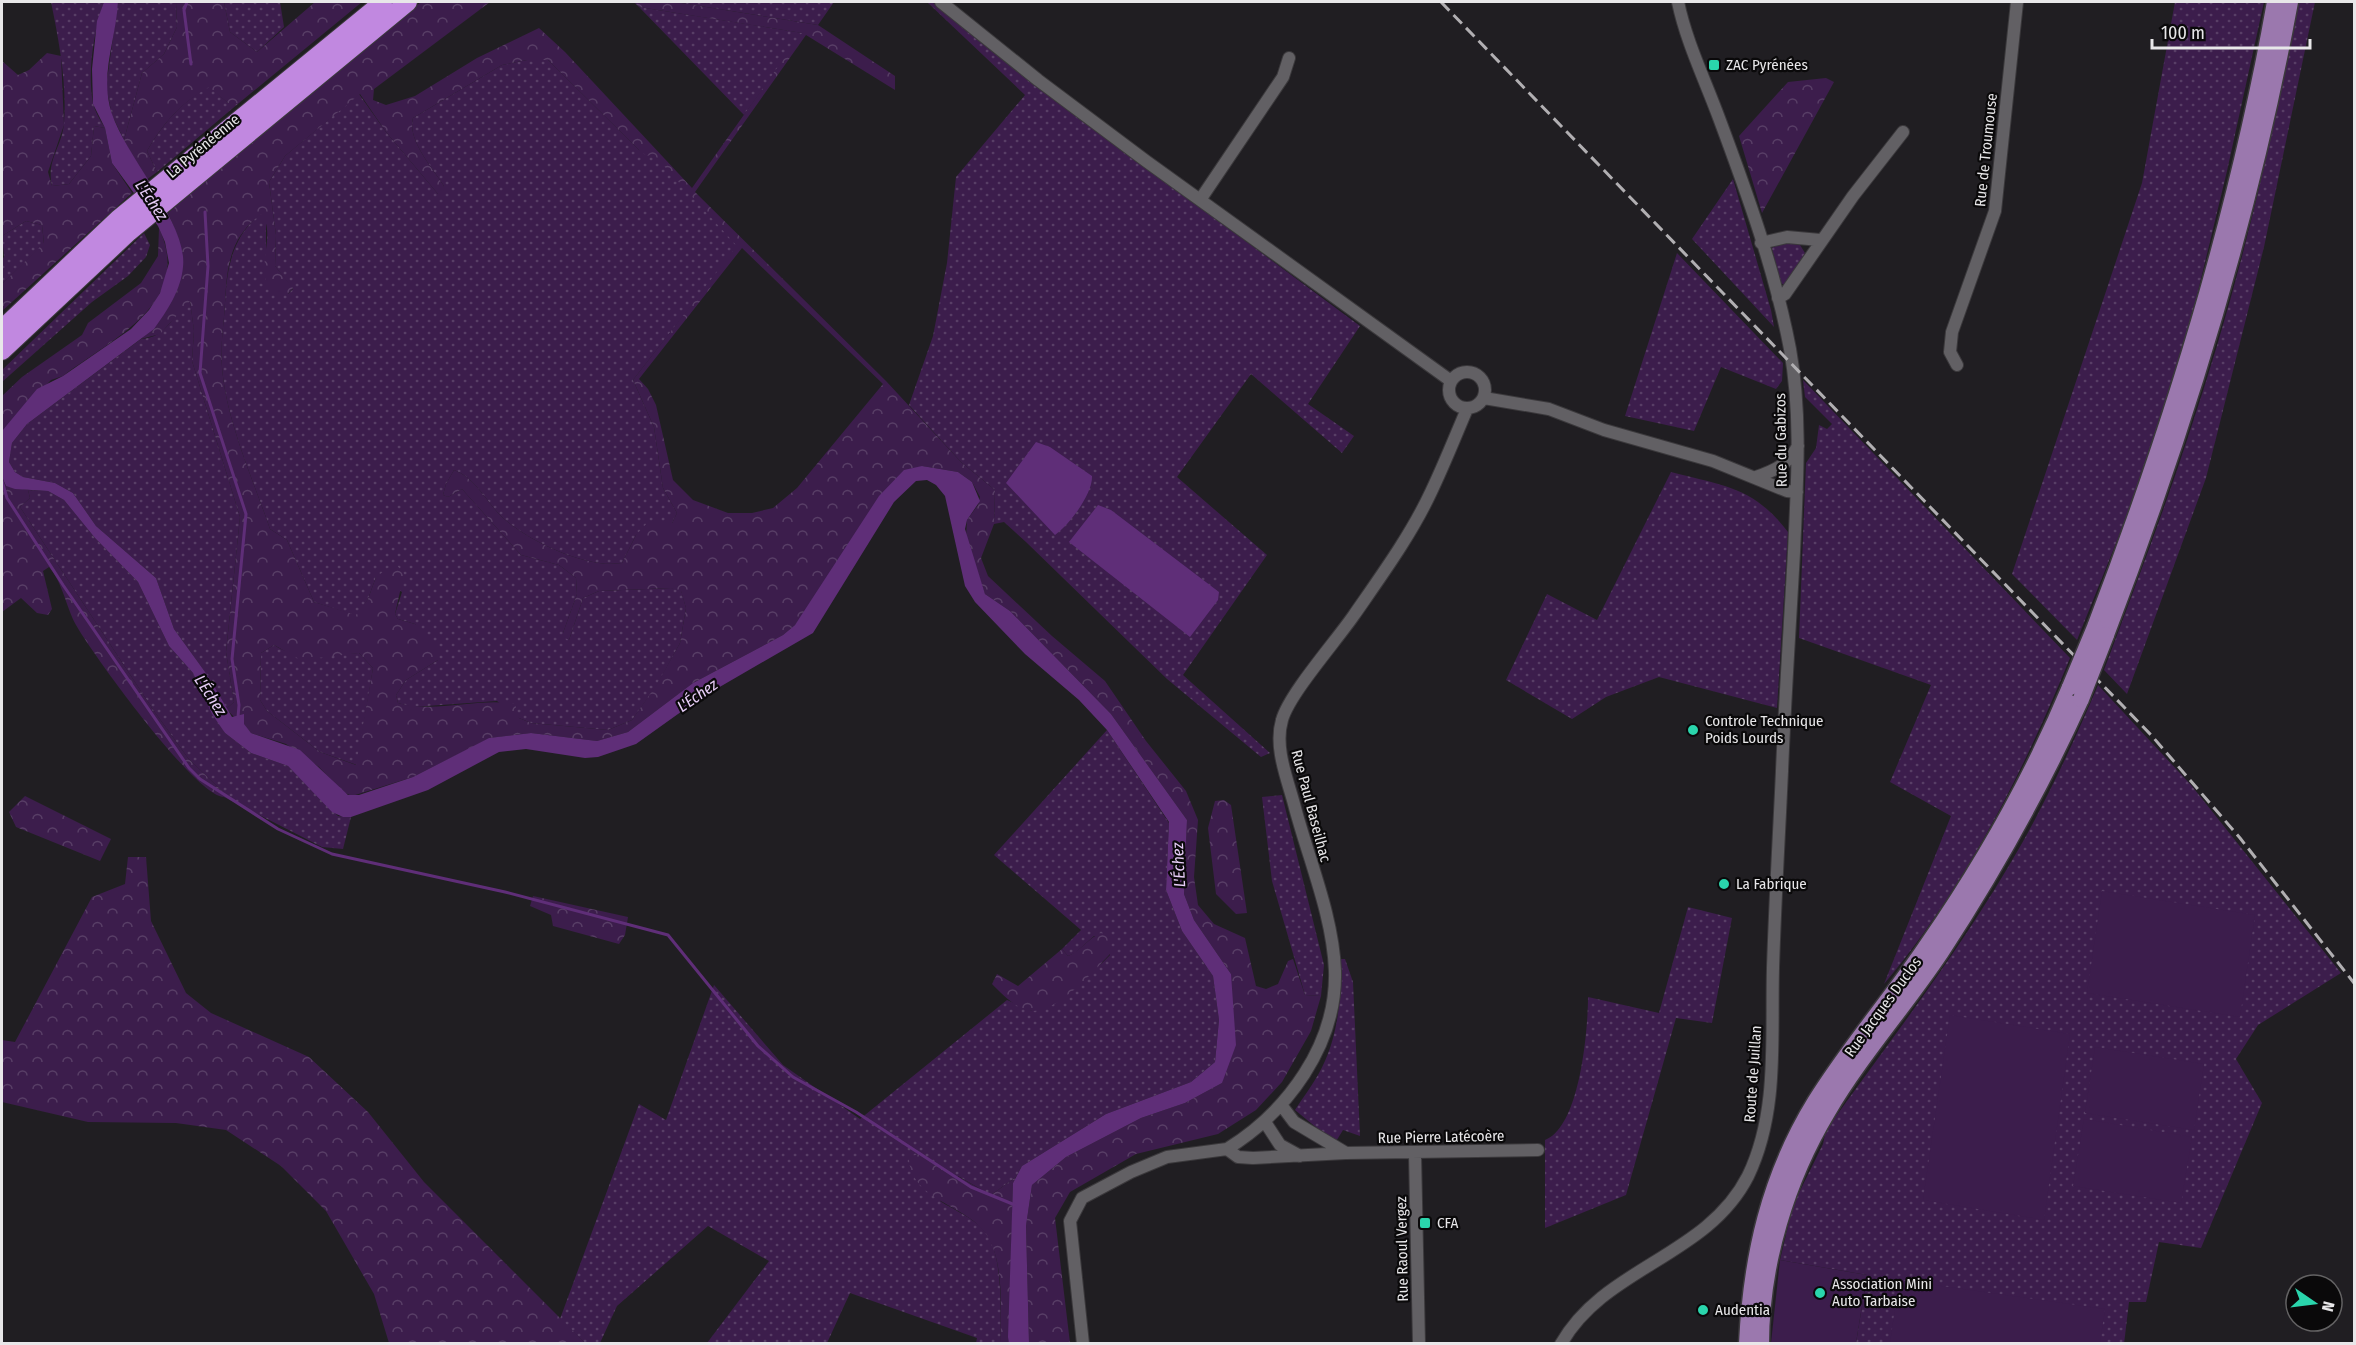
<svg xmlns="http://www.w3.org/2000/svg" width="2356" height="1345" viewBox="0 0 2356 1345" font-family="'Fira Sans Condensed',sans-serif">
<defs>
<pattern id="green-dots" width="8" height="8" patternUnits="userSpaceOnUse" patternTransform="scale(1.5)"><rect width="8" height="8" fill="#3c1d4c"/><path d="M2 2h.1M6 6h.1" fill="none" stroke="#583e66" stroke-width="1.8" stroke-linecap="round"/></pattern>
<pattern id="forest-crowns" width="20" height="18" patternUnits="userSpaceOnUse" patternTransform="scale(1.5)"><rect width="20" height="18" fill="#3c1d4c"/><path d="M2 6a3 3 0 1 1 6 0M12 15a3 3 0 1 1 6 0" fill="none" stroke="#583e66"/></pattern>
</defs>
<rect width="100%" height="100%" fill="#201e22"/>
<path fill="url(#green-dots)" d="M51 2H104C94 31 87 71 93 103 95 112 101 121 105 128L94 126 91 156 69 184 52 186C46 160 62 147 64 123 67 83 59 41 51 2Z
M118 2H176L177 27 164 54 142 73 124 140 112 115 106 87Z
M224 2H280L284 27 257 52 230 32Z
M675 2H834L818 25Z
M927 2H932L1035 85 1360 326 1308 404 1354 436 1342 453 1251 374 1177 477 1267 555 1183 675 1270 753 1261 757 1167 679 1026 542 1004 522 994 524 995 490 961 462 909 405 933 336 947 263 956 177 1025 95Z
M2175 2H2264L2227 171 2193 312 2161 421 2131 506 2077 640 2012 574 2142 183Z
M2297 2H2315L2264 247 2206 478 2127 694 2104 670C2133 592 2163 514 2189 434 2236 294 2272 148 2297 2Z
M639 7 803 33 744 115Z
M527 60H548L639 150 653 153 738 246 633 380 654 427 663 488 677 513 672 523 636 535 622 563C587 569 529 541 503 518 486 502 477 479 454 470L446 484 443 495 448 497 462 489 521 555 559 565 576 578 577 594 563 633 569 640 583 598 599 591 671 588 681 590 686 608 680 643 657 685 632 720 608 730 531 723 519 718 497 701 413 707 398 703 396 695 406 680 438 660 415 624 398 619 395 614 402 592 376 577 368 599 357 616 314 602 287 540 270 529C253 479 226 420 222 367 220 346 224 323 225 303 227 267 232 237 261 213L266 219V250L288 294 293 289 275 266 276 235 269 182 285 156 359 94 386 132 438 194 444 186C432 167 407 140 413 118L502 65Z
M209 86 228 103H239L157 172 147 151C164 122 180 104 209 86Z
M1733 179 1771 310 1774 327 1692 239Z
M26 221 42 225 44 244 2 284V259L4 257 2 236Z
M144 233 150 245 146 257 128 276 92 302 2 382V370Z
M1792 242 1800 245 1805 253 1789 282 1784 285 1781 283 1772 249 1773 246Z
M1677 253 1783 363 1782 381 1776 389 1721 367 1694 431 1625 416Z
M190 300 194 331 192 361 240 517 226 652 234 702 226 709 208 676 174 629 156 578 96 526 73 493 55 483 23 477 15 472 9 462 12 443 27 424 141 339C167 338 173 314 190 300Z
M1803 380 2070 658C2023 773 1964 889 1884 984L1951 816 1890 782 1931 685 1799 638 1806 463 1816 448 1819 425 1827 429 1832 424 1805 397Z
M1671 472C1723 486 1753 486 1788 532L1777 708 1659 677 1606 697 1572 719 1506 680 1547 594 1597 620Z
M28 490 48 491 64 500 95 538 138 582 169 646 193 673 225 733 251 753 288 766 338 816 351 817 343 849 322 847 224 797 223 792 188 758 154 711 20 507 30 498Z
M274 645C295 660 334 654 359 653L373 668 357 765 320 752 267 711 260 700 261 653Z
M2098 685 2191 785 2341 973 2258 1025 2236 1059 2262 1103 2201 1248 2159 1242 2146 1302H2129L2124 1344 1856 1343 1867 1275 1780 1260 1793 1205 1823 1144 1826 1130C1893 1037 1964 945 2021 845 2050 793 2075 740 2098 685Z
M1107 730 1169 823 1166 890 1182 931 1213 976 1219 1020 1215 1062 1191 1082 1106 1114 1022 1166 1016 1177 991 1195 958 1176 940 1201C954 1210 976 1219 986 1233 1004 1257 1000 1314 1001 1343H976L977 1338 850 1293 827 1343H707L769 1261 708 1226 617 1306 600 1343H585L560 1319 639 1104 666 1120 714 985 783 1065 860 1119 1007 1000 1032 1011 1102 963 1110 955V938L1094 936 1075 953 1068 956 1062 949 1081 930 994 855Z
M1282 795 1324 965 1321 996 1305 995 1272 881 1262 797Z
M1688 907 1732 918 1712 1023 1676 1018 1626 1195 1545 1228V1140C1580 1127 1588 1030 1588 997L1659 1013Z
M1340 959H1345L1353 982 1360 1136 1343 1130 1335 1143 1295 1110C1302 1099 1311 1087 1318 1075 1338 1040 1342 998 1340 959Z"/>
<path fill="url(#forest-crowns)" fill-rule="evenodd" d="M176 2H224L230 32 257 52 315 2H362L239 103H228L209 87C180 104 164 122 147 151L157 172 146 180 124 140 142 73 164 54 177 27Z
M421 2H490L374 89 373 100 386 105 415 96 477 58 539 28 565 52 692 188 802 33 639 7 634 2H675L818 25 895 76V90L806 35 695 192 886 381 961 462 995 490 994 524 981 558 988 576 1052 636 1105 681 1146 741 1186 791 1198 820 1194 877 1198 905 1214 924 1245 938 1256 986 1266 989 1278 984 1288 961 1293 959 1305 995 1321 996 1311 1031 1282 1082 1256 1110 1218 1134 1136 1154 1070 1192 1055 1218 1070 1343H1029L1026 1226 1032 1185 1066 1157 1141 1118 1185 1103 1222 1083 1231 974 1194 920 1184 894 1187 820 1111 714 1010 611 985 594 966 537 967 520 978 505 980 497 972 482 958 472 922 466 795 625 783 635 693 683 628 732 597 741 531 733 490 738 413 777 352 796 343 792 319 767 286 744 251 733 226 709 234 702 226 652 240 517 192 361 194 331 190 301 160 334 141 339C153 329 159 319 167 306 188 269 185 251 168 213L301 99ZM527 60H548L639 150 647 156 653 154 737 246 633 380 654 427 663 488 677 513 672 523 649 521 636 535 622 563C587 569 529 541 503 518 486 502 477 479 454 470L446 484 443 495 448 497 462 489 521 555 559 565 576 578 577 594 563 633V637L569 640 583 598 599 591 670 588 681 591 686 608 680 643 657 684 632 720 608 730 531 723 519 718 515 704C477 697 436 714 398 703L396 695 406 680 438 660 439 647 415 624 398 619 395 614 404 574 395 563 376 577 368 599 356 615 314 602 287 540 270 529C253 479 226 420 222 367 220 346 224 324 225 303 227 265 230 238 261 214 278 234 253 267 272 293L288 294 293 288 275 266 276 235 269 182 285 156 360 94 386 132 438 194 442 196 444 186C432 167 407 140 413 118L502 65ZM742 248 883 384 797 488 773 508 752 513H728L693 500 673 480 656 405 648 389 639 379ZM274 645 301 660 359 653 373 668 356 765 320 752 267 711 260 700 261 653Z
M47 53 61 56 64 125 48 172 52 186 69 184 91 156 94 126 105 128 112 163 132 193 2 311V284L44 243 42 225 26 221 2 236V61L18 75 29 70Z
M1826 78 1834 82 1762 213 1739 136 1788 82Z
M159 228C194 303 113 338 63 376L51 380 2 431V396L22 377 82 335 88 323 141 283 158 256Z
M2 477 6 486 28 490 30 498 20 507 154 711 188 758 223 792 224 797C196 797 93 655 76 625 66 607 63 583 49 567L43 571 52 609 48 615 37 613 21 598 2 612Z
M25 796 111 839 100 861 16 827 9 812Z
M1224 800 1231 805 1247 913 1236 914 1216 894 1208 828 1215 801Z
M128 857H146L151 921 186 993 211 1013 309 1057 368 1112 424 1182 585 1343H389L374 1294 326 1211 281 1166 226 1130 176 1123 88 1122 2 1102V1040L15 1042 92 897 125 884Z
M533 896 628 917 625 935 619 944 553 926 551 915 530 906Z
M1101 933 1110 938V954C1092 973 1060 1010 1033 1011 1018 1011 1002 994 992 984L997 974 1018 986 1062 949 1068 956C1081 951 1088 938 1101 933Z
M918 1154 991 1195 1016 1177 1013 1183 1009 1343H1001C1000 1310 1005 1265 987 1235 968 1205 909 1200 909 1157Z"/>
<path fill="#3c1d4c" d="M2102 891 2255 915 2240 1017 2087 993Z
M1950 1015 2070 1034 2044 1220 1923 1200Z
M2095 1047 2204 1064 2194 1130 2085 1113Z
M2084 1119 2192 1137 2181 1203 2073 1186Z
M1780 1260 1867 1275 1856 1343H1771Z
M1899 1280 2105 1309 2100 1343H1890Z"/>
<path fill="#5f2e78" d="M104 2H118C116 40 99 76 112 114 127 158 188 224 183 267 181 290 167 311 154 329L27 424 12 443 9 462 15 472 23 477 55 483 73 493 96 526 156 578 174 629 208 676 232 717 244 714V724L251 733 300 750 348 795H359L413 777 489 738 531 733 597 741 628 732 693 683 783 635 795 625 879 496 904 470 922 466 958 472 972 482 980 501 967 520 965 529 985 594 1010 611 1111 714 1187 820 1184 894 1194 920 1231 974 1236 1045 1222 1083 1185 1103 1141 1118 1066 1157 1032 1185 1026 1226 1029 1343H1009L1008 1337 1013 1183 1022 1166 1106 1114 1191 1082 1215 1062 1219 1020 1213 976 1182 931 1166 890 1169 822 1107 730 1079 700 1025 654 975 602 965 586 945 496 936 485 927 480 916 481 894 502 813 633 699 699 636 744 598 757 585 758 526 749 499 752 428 790 351 817H343L332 812 288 766 251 753 225 733 212 714 193 673 169 646 138 582 95 538 64 500 48 491 15 489 6 486 2 477V431L37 389 63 376 131 329 149 310 160 293 169 263 165 242 158 226 112 163 105 128 93 104 92 69 97 21Z
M1036 442 1050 447 1092 476C1093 494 1069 525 1055 535L1006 483Z
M1098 505 1111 510 1219 592 1218 600 1190 637 1069 542Z"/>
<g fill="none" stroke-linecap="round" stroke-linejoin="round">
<path stroke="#5f2e78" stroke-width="3" d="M187 2 184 10 191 64
M205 212 208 266 200 373 246 514 232 659 239 705 238 717
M2 481 7 498 63 585 189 768 200 779 278 829 332 854 505 892 668 935 758 1046 793 1077 856 1112 971 1187 1015 1205"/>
<defs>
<path id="minor" d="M941 2 1038 80 1146 161 1451 381
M1200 200 1283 77 1289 58
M1761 243 1787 237 1820 240
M1778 298 1785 294 1853 196 1903 132
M1957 365 1950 352 1952 332 1995 211 2017 2
M1449 390a18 18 0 1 1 36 0a18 18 0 1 1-36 0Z
M1484 398 1549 409 1604 430 1713 461 1787 491 1797 492
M1756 477C1776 470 1787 465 1798 446
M1282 1106 1294 1122 1346 1153
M1265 1122 1280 1145 1300 1156
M1227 1149C1287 1112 1337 1045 1335 971 1333 915 1308 858 1294 804 1287 778 1274 747 1282 720 1289 694 1337 640 1354 615 1381 576 1411 535 1431 492 1444 465 1455 437 1467 409
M1415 1154 1419 1344
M1083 1344 1070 1221 1082 1198 1131 1172 1167 1157 1227 1149 1238 1157 1253 1158 1346 1153 1538 1150
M1561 1344C1604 1267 1707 1257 1748 1176 1779 1112 1771 1037 1773 968 1775 902 1779 837 1782 771 1785 698 1790 625 1794 552 1797 484 1802 416 1790 349 1775 270 1747 193 1719 118 1705 80 1686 41 1678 2"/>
<path id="major" d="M2095 627C2173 424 2237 216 2275 2
M2106 635C2185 429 2250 219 2290 2
M1747 1344C1751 1257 1769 1177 1815 1102 1849 1047 1892 998 1928 944 1984 863 2032 778 2070 687
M1761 1344C1761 1263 1787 1179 1828 1111 1861 1055 1905 1006 1941 952 1994 871 2041 787 2081 699"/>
<path id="highway" d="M2 329 118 219 383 2
M2 351 129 232 408 2"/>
</defs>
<use href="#minor" stroke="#3b393c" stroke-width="14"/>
<use href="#major" stroke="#3b393c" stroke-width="19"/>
<use href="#highway" stroke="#3b393c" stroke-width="20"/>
<use href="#minor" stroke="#626064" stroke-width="12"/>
<use href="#major" stroke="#9b78ae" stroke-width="16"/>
<use href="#highway" stroke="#c188e0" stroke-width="18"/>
<path stroke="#b1afb2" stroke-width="3" stroke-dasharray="12 6" stroke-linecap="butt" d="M1441 2 2152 736 2240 838 2354 983"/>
<defs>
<path id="major-bridge" d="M2070 687 2095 627
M2081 699 2106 635"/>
</defs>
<use href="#major-bridge" stroke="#3b393c" stroke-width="19" stroke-linecap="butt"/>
<use href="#major-bridge" stroke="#9b78ae" stroke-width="16"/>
</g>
<g fill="#2ad5ac" stroke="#0a090a" stroke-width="2">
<rect x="1708" y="59" width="12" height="12" rx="3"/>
<circle cx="1693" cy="730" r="6"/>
<circle cx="1724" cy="884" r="6"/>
<rect x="1419" y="1217" width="12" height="12" rx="3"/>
<circle cx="1820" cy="1293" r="6"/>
<circle cx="1703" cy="1310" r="6"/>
</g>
<g text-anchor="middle" stroke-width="4.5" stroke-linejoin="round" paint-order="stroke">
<g font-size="15" fill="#e8e7e9" stroke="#0a090a" text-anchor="start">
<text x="1726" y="70">ZAC Pyrénées</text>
<text x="1705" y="726">Controle Technique<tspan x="1705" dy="17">Poids Lourds</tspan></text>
<text x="1736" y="889">La Fabrique</text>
<text x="1437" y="1228">CFA</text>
<text x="1832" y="1289">Association Mini<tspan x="1832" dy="17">Auto Tarbaise</tspan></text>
<text x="1715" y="1315">Audentia</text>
</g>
<g font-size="15" fill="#e8e7e9" stroke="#0a090a">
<text transform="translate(203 146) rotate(-40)" y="5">La Pyrénéenne</text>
<text transform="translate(1986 150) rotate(-84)" y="5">Rue de Troumouse</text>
<text transform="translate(1781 440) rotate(-91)" y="5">Rue du Gabizos</text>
<text transform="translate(1311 806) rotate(75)" y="5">Rue Paul Baseilhac</text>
<text transform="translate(1883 1007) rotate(-54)" y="5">Rue Jacques Duclos</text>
<text transform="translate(1753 1074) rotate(-86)" y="5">Route de Juillan</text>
<text transform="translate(1441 1137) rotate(-1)" y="5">Rue Pierre Latécoère</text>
<text transform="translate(1402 1249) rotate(-91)" y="5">Rue Raoul Vergez</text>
</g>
<g font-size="16" font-style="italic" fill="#e8cef8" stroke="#0a090a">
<text transform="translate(152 200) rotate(56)" y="6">L'Échez</text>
<text transform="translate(211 695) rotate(57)" y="6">L'Échez</text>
<text transform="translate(697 695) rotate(-35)" y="6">L'Échez</text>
<text transform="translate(1178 865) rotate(-93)" y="6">L'Échez</text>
</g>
</g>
<rect width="2356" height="1345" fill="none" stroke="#e8e7e9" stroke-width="6"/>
<g transform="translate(2314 1303) rotate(104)"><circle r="28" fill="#0a090a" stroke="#636263" stroke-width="1.5"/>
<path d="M0-4.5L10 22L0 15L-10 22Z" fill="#2ad5ac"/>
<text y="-9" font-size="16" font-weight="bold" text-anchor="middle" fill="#e8e7e9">N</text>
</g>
<path d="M2152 39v9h158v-9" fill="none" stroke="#e8e7e9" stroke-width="3"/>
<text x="2161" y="39" font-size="18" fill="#e8e7e9" stroke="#0a090a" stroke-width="4.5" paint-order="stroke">100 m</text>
</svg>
